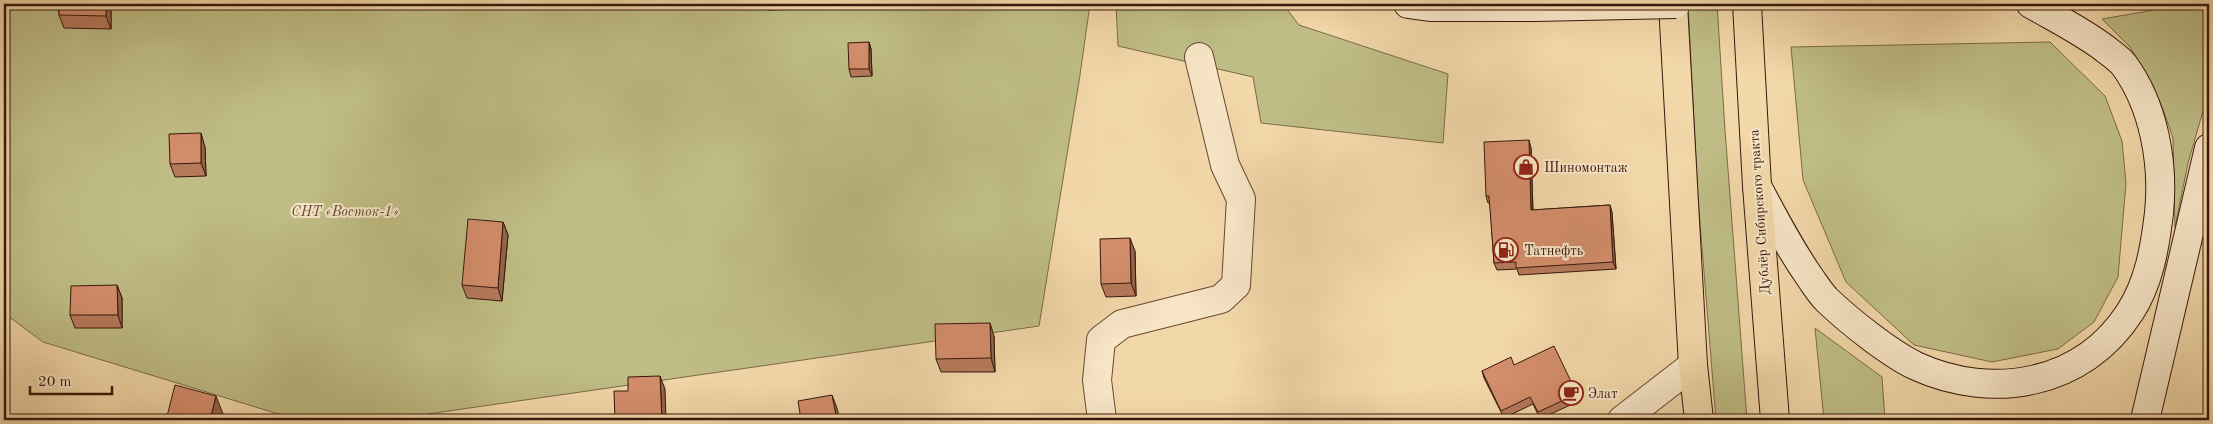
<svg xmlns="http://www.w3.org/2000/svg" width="2213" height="424" viewBox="0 0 2213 424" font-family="'Old Standard TT',serif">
<rect width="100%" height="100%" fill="#f2d7a8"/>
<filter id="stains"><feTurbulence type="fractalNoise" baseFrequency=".004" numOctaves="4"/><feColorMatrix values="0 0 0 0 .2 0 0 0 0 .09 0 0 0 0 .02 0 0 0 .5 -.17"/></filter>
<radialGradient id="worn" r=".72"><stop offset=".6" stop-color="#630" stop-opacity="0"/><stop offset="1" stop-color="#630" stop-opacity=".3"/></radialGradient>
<path fill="#bfbd85" stroke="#7c6a48" d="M4 4H1090L1080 75 1039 326 386 420H298L43 342 4 313Z
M1116 4H1283L1299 25 1448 74 1443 143 1261 123 1253 77 1118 46Z
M1688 4H1717L1725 130 1747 420H1716L1698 198Z
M2189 4H2209V96L2205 104 2188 163 2175 227 2173 138 2164 112 2153 85 2130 47 2102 19Z
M2050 42 2105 96 2122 141 2126 183 2118 277 2094 322 2058 349 1992 362 1914 345 1846 282 1803 180 1791 47Z
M1815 328 1882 377 1885 420H1824Z"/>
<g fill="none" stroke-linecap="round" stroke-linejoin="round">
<defs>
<path id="street" d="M1102 420 1097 380 1101 340 1122 324 1221 299 1236 285 1241 199 1225 165 1199 57
M1622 420 1693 365"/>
<path id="secondary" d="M1408 4 1430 7H1535
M1757 186C1774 218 1790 249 1811 279 1816 286 1821 294 1827 300 1849 321 1889 353 1916 366 1993 401 2083 385 2130 312 2149 283 2155 247 2159 213 2164 163 2154 106 2124 65 2120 60 2113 55 2108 51 2084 32 2057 19 2031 4
M2145 420 2209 148"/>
<path id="primary" d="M1673 4 1693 365 1699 420
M1747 4 1757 186 1775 420"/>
</defs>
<use href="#street" stroke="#664832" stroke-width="30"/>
<use href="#secondary" stroke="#38180b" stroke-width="30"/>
<use href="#primary" stroke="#38180b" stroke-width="30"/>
<use href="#street" stroke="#f7e5c6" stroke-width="28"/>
<use href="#secondary" stroke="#f7e5c6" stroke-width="28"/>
<use href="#primary" stroke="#f2d7a8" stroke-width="28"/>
<defs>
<path id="secondary-bridge" d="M1535 7 1676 4"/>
</defs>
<use href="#secondary-bridge" stroke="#38180b" stroke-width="30" stroke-linecap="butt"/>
<use href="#secondary-bridge" stroke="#f7e5c6" stroke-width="28"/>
</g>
<path fill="#b5795c" stroke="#38180b" d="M59 4H111V29L64 28 59 15Z
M580 4H633V9L582 8Z
M766 4H810V9L768 10Z
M869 42 871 49 872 76 851 77 849 69Z
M205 147 206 176 175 177 170 164Z
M1531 148 1533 210 1610 205 1612 213 1616 269 1519 275 1517 269 1497 270 1494 263 1490 203H1488L1486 196Z
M503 222 508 235 502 301 467 298 462 285Z
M1135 251 1136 296 1106 297 1101 284Z
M117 285 122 298V328H75L70 315Z
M994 336 995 372H941L936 359Z
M1514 365 1577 394 1579 401 1540 419 1533 404 1504 418 1484 378 1482 371Z"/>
<path fill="#94634b" stroke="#38180b" d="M106 4H111V29L106 16Z
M869 42 871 49 872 76 869 69Z
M201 133 205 147 206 176 201 163Z
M1529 140 1531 148 1533 218 1531 210Z
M1610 205 1612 213 1616 269 1613 262Z
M503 222 508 235 502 301 498 288Z
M1130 238 1135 251 1136 296 1131 283Z
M117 285 122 298V328L118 315Z
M990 323 994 336 995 372 991 358Z
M660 376 665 389 666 420H662Z
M832 395 837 408 840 420H837Z
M216 396 223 414 221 420H210Z"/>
<path fill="#d38d6b" stroke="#38180b" d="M59 4H106V16L59 15Z
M869 42V69H849L848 43Z
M201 133V163L170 164 169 134Z
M1529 140 1531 210 1610 205 1613 262 1516 268V262L1494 263 1489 196H1486L1484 142Z
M468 219 503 222 498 288 462 285Z
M1130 238 1131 283 1101 284 1100 239Z
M117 285 118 315H70L71 286Z
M990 323 991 358 936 359 935 324Z
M1554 346 1577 394 1538 412 1530 397 1501 411 1482 371 1511 357 1514 365Z
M660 376 662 420H615L614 391H628V377Z
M175 385 216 396 210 420H166Z
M832 395 837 420H801L798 401Z"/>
<defs>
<symbol id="shop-ring" viewBox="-11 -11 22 22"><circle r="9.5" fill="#f7e5c6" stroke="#8f2418" stroke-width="1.5"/><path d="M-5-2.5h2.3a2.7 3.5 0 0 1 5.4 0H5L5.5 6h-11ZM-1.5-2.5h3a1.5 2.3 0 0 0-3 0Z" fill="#8f2418"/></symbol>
<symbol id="fuel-ring" viewBox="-11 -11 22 22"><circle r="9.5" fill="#f7e5c6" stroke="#8f2418" stroke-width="1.5"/><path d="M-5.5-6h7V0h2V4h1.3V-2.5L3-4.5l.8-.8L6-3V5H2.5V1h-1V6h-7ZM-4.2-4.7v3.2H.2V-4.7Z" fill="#8f2418"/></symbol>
<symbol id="cafe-ring" viewBox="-11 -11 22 22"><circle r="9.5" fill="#f7e5c6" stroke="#8f2418" stroke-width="1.5"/><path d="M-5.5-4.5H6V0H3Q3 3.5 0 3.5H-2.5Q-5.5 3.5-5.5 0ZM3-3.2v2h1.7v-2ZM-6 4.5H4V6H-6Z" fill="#8f2418"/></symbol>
</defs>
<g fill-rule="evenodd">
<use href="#shop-ring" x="1512" y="153" width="28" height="28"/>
<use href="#fuel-ring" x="1492" y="236" width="28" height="28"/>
<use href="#cafe-ring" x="1557" y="379" width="28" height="28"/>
</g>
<g text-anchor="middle" stroke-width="4" stroke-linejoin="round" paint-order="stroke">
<g font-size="14" fill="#38180b" stroke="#f7e5c6" text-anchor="start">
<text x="1544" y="172">Шиномонтаж</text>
<text x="1524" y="255">Татнефть</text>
<text x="1588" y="398">Элат</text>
</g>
<g font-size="14" font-style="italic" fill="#604a30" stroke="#f7e5c6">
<text x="345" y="216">СНТ «Восток-1»</text>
</g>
<g font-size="14" fill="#38180b" stroke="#f7e5c6">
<text transform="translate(1759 212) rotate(-94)" y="5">Дублёр Сибирского тракта</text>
</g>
</g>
<rect width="2213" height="424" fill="none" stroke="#f2d7a8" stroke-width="20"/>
<rect x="5" y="5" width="2203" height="414" fill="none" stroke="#38180b" stroke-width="2.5"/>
<rect x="10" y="10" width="2193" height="404" fill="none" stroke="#38180b"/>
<path d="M30 386v8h82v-8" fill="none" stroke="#38180b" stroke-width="2.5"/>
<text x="38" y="386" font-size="15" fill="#38180b" stroke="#f7e5c6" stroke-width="4" paint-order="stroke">20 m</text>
<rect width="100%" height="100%" filter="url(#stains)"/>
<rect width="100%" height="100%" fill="url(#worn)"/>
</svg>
